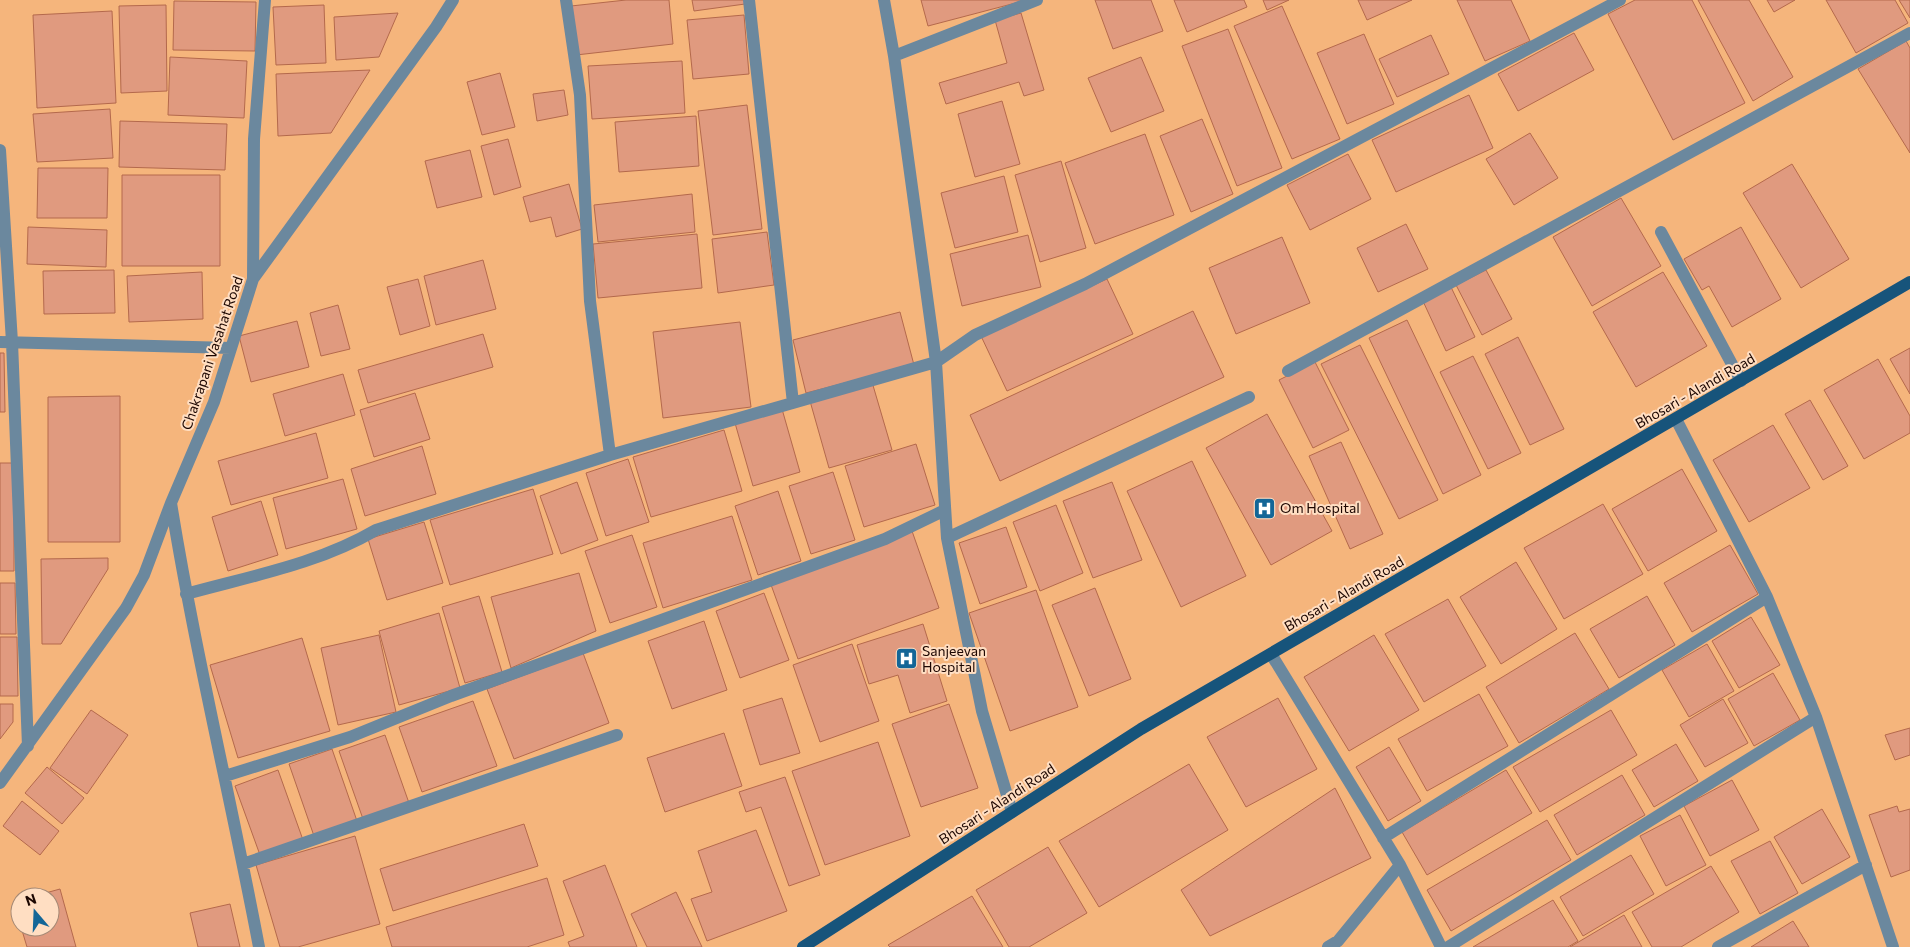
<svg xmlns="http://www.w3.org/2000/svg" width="1910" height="947" viewBox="0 0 1910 947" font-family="Commissioner,sans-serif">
<rect width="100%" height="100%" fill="#f5b57c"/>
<path fill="#e09a7f" stroke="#b4694c" d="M626 0H669L673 44 576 55 571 6Z
M692 0H744L745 4 694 11Z
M921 0H1027L928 26Z
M1095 0H1151L1163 31 1113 49Z
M1174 0H1244L1247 7 1187 32Z
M1263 0H1289L1267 10Z
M1358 0H1412L1367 20Z
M1457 0H1511L1530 41 1485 61Z
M1635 0H1692L1745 103 1673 140 1608 14Z
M1698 0H1749L1793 77 1753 101Z
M1767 0H1795L1774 12Z
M1826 0H1895L1908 23 1856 53Z
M1899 0H1910V18Z
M174 1 256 2 255 51 173 50Z
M166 5 167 91 121 93 119 6Z
M324 5 326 63 276 65 273 7Z
M1282 6 1340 139 1292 159 1234 26Z
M112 11 116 103 37 108 33 15Z
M398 13 379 57 336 60 334 17Z
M1021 13 1044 90 1024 96 1019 82 946 104 939 83 1007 63 995 20Z
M744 15 749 74 693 79 687 20Z
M1228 29 1282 168 1237 186 1182 46Z
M1574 33 1594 70 1518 111 1498 74Z
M1364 34 1394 104 1347 124 1317 53Z
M1431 35 1449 74 1397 97 1379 59Z
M1906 41 1910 48V153L1858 69Z
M170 57 247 61 244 118 168 115Z
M1141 57 1164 111 1111 132 1088 78Z
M682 61 685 113 592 119 588 66Z
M370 70 331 133 278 136 276 74Z
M500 73 515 127 482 135 467 82Z
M564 90 568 115 537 121 533 94Z
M1469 95 1493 148 1396 192 1372 140Z
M1002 101 1020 164 975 177 958 114Z
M747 105 762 229 713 235 698 111Z
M110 109 113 158 37 162 33 114Z
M696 116 699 166 619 172 615 122Z
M1202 119 1233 194 1191 212 1160 136Z
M120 121 227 124 225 170 119 167Z
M1530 133 1558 178 1514 205 1486 159Z
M1145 134 1174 215 1095 244 1065 163Z
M508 139 521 187 494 195 481 146Z
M470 150 482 197 437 208 425 161Z
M1348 154 1371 199 1310 230 1287 185Z
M1061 161 1086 248 1040 262 1015 175Z
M1792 164 1849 259 1801 288 1743 193Z
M38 168H108L107 218H37Z
M122 175H220V266H122Z
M1004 176 1018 232 955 248 941 193Z
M569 184 582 229 556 237 551 217 530 222 523 197Z
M692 194 695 232 598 242 594 205Z
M1621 198 1661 266 1592 306 1553 237Z
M1406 224 1428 269 1378 292 1357 248Z
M28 227 107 230 106 267 27 264Z
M1741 227 1781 299 1732 327 1709 286 1702 290 1684 259Z
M767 232 774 285 718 293 712 239Z
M697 234 702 288 598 298 593 244Z
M1028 235 1041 287 962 306 950 254Z
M1282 237 1310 303 1236 334 1209 268Z
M483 260 496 309 436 325 424 276Z
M114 270 115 313 44 314 43 271Z
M1486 270 1512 319 1482 335 1456 285Z
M202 272 203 319 129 322 127 276Z
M1663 272 1707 346 1636 387 1593 312Z
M418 279 430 326 400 335 387 287Z
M1107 279 1133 334 1007 391 981 336Z
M1450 285 1475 337 1446 351 1422 299Z
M338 305 350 349 321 356 310 313Z
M1193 311 1224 377 1000 481 970 415Z
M900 312 914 365 806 393 793 340Z
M1407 320 1481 475 1443 494 1369 338Z
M297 321 309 367 251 382 239 336Z
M740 322 751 407 663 418 653 332Z
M483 334 493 367 368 403 358 370Z
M1518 337 1564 429 1530 445 1485 354Z
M1360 345 1438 500 1399 519 1321 364Z
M1910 348V394L1890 359Z
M0 353H4L5 412H0Z
M1473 356 1521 453 1488 469 1440 372Z
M1878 359 1910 416V433L1864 459 1824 390Z
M1315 362 1349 430 1313 448 1279 380Z
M343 374 355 415 285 436 273 394Z
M872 382 892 450 829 468 810 401Z
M415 393 430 439 374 457 360 410Z
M120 396V542H48V397Z
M1810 400 1848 466 1823 480 1785 414Z
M782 409 800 472 753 486 735 423Z
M1267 414 1332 531 1271 565 1206 448Z
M1773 425 1810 488 1749 522 1713 460Z
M724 430 742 491 651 517 633 457Z
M316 433 328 478 231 505 218 461Z
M1341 442 1383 534 1350 549 1309 456Z
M916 444 935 505 864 527 845 466Z
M422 446 436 494 365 516 351 469Z
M628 459 649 522 606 536 586 473Z
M1192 461 1246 576 1181 607 1127 491Z
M0 463H14V571H0Z
M1682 469 1717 531 1648 571 1612 509Z
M833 472 855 540 811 554 789 486Z
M343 479 357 529 286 549 273 498Z
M577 482 598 540 561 554 540 496Z
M1112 482 1142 560 1093 578 1063 501Z
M533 489 553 554 450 585 430 520Z
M778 491 801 561 758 575 735 506Z
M261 501 278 555 228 571 212 517Z
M1603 504 1643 574 1564 619 1524 548Z
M1056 505 1083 573 1040 591 1013 522Z
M732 516 752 580 663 608 643 543Z
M424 522 443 583 387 600 368 539Z
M1006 527 1027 587 980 604 959 543Z
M912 531 939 608 798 659 770 582Z
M632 535 657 607 610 623 585 551Z
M1730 545 1758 594 1692 632 1664 583Z
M108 558V569L61 644H42L41 559Z
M1516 562 1557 629 1501 664 1460 597Z
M579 573 596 631 511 668 491 597Z
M0 583H15L16 634H0Z
M1095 588 1131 679 1089 696 1052 605Z
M1036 590 1078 707 1010 731 969 613Z
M764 593 789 660 740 678 716 611Z
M479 596 502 672 465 683 442 607Z
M1647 596 1675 645 1619 678 1590 629Z
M1448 599 1486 666 1424 702 1385 634Z
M439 613 460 688 399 705 379 631Z
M1751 617 1780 665 1739 688 1712 641Z
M704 621 727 690 672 709 648 641Z
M923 624 947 701 910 713 898 675 869 684 857 645Z
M1575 633 1609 689 1519 743 1486 687Z
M379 635 396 712 338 725 321 648Z
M1374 635 1419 710 1349 751 1304 677Z
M0 637H17L18 696H0Z
M302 638 330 731 238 758 210 665Z
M852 644 879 721 820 742 793 665Z
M1707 644 1734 691 1689 717 1662 670Z
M583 653 609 723 514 759 487 689Z
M1773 673 1800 720 1754 746 1728 699Z
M1479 694 1508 746 1427 791 1398 739Z
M782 698 800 753 760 765 743 710Z
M1278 698 1317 769 1246 807 1207 737Z
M1723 699 1748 743 1705 767 1680 725Z
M473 701 497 766 422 792 399 727Z
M0 704H13V722L0 739Z
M949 704 978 788 921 807 892 724Z
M91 710 128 735 87 794 50 768Z
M1611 710 1637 755 1540 812 1513 767Z
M1910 728V755L1895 760 1885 735Z
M724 733 742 786 665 812 647 758Z
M385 735 409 803 363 819 339 751Z
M878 742 910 836 825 865 792 771Z
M1676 744 1698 781 1654 807 1632 770Z
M1389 747 1421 801 1388 821 1356 767Z
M332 749 357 821 314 836 289 764Z
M1189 764 1228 830 1099 907 1059 841Z
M47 767 84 798 62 824 25 793Z
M278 770 303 840 260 855 235 786Z
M1506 770 1532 813 1427 875 1402 832Z
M1622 775 1645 815 1577 855 1554 815Z
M785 777 820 875 789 886 761 807 746 812 739 792Z
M1732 780 1759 830 1710 856 1684 806Z
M1335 788 1371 858 1210 936 1181 890Z
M22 801 59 831 40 855 3 826Z
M1897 806 1899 812 1910 809V870L1891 877 1869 815Z
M1822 809 1850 857 1802 884 1774 837Z
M1680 815 1706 865 1666 886 1640 836Z
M1547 820 1571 860 1451 931 1427 890Z
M524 824 538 866 393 911 380 869Z
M756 830 787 911 707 941 691 899 712 892 698 851Z
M355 836 380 924 298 947H280L256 865Z
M1770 841 1798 893 1760 914 1731 861Z
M1048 847 1087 913 1029 947H1009L976 890Z
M1631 855 1654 894 1583 936 1560 897Z
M605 865 637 947H570L568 942 584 936 563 881Z
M1711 866 1739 912 1681 947H1652L1632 912Z
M547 878 564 935 527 947H392L386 927Z
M60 889 76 947H27L21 927H50V897H31Z
M676 892 702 947H647L631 914Z
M972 896 1003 947H890L888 945Z
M20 900V922L14 901Z
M1553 900 1578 941 1568 947H1473Z
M230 904 240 947H198L190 913Z
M1624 915 1642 947H1570Z
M1793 921 1809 947H1751Z"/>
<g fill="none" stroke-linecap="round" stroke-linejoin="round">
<path stroke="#6b889e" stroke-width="12" d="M566 0 580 95 590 301 610 455
M749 0 793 403
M884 0 894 56 936 362 947 538 982 711 1012 812
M894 56 1037 0
M0 150 12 342 28 746
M1661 232 1741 381
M253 279 254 139 265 0
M0 342 231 348
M1288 371 1910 33
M1676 419 1767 597 1816 717 1893 947
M171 503C195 652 231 799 259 947
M947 538 1249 397
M186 594C251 576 318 564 376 530L610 455 936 362 975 335 1085 284 1620 0
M1271 654 1400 865 1441 947
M225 776 350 737 451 696 885 539 945 510
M0 783 126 608 144 575 171 503 214 402 253 279 436 27 453 0
M1383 838 1767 597
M243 864 617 735
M1328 947 1338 941 1400 865
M1448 947 1816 717
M1718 947 1866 865"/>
<path stroke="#17547b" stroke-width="12" d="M803 947 1141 729 1910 282"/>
</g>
<defs>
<symbol id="hospital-square" viewBox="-11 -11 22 22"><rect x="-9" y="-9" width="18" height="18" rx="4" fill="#146697" stroke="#ffdec2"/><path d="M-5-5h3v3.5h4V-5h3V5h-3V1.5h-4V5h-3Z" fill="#fff"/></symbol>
</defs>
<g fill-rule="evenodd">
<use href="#hospital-square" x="1252" y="496" width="25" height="25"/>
<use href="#hospital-square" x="894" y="646" width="25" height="25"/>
</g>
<g text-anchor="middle" stroke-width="4" stroke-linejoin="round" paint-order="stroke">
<g font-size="14" fill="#1c0600" stroke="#ffdec2">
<text transform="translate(212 353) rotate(-71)" y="5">Chakrapani Vasahat Road</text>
<text transform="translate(1695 391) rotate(-30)" y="5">Bhosari - Alandi Road</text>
<text transform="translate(1344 594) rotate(-30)" y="5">Bhosari - Alandi Road</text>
<text transform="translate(997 804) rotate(-33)" y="5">Bhosari - Alandi Road</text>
</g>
<g font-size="14" fill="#1c0600" stroke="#ffdec2" text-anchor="start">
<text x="1280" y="513">Om Hospital</text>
<text x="922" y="656">Sanjeevan<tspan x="922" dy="16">Hospital</tspan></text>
</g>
</g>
<g transform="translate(35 912) rotate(341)"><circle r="24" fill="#ffdec2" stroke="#a48874"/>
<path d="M0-4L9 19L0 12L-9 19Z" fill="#146697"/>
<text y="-8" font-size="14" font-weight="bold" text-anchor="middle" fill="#1c0600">N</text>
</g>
</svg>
